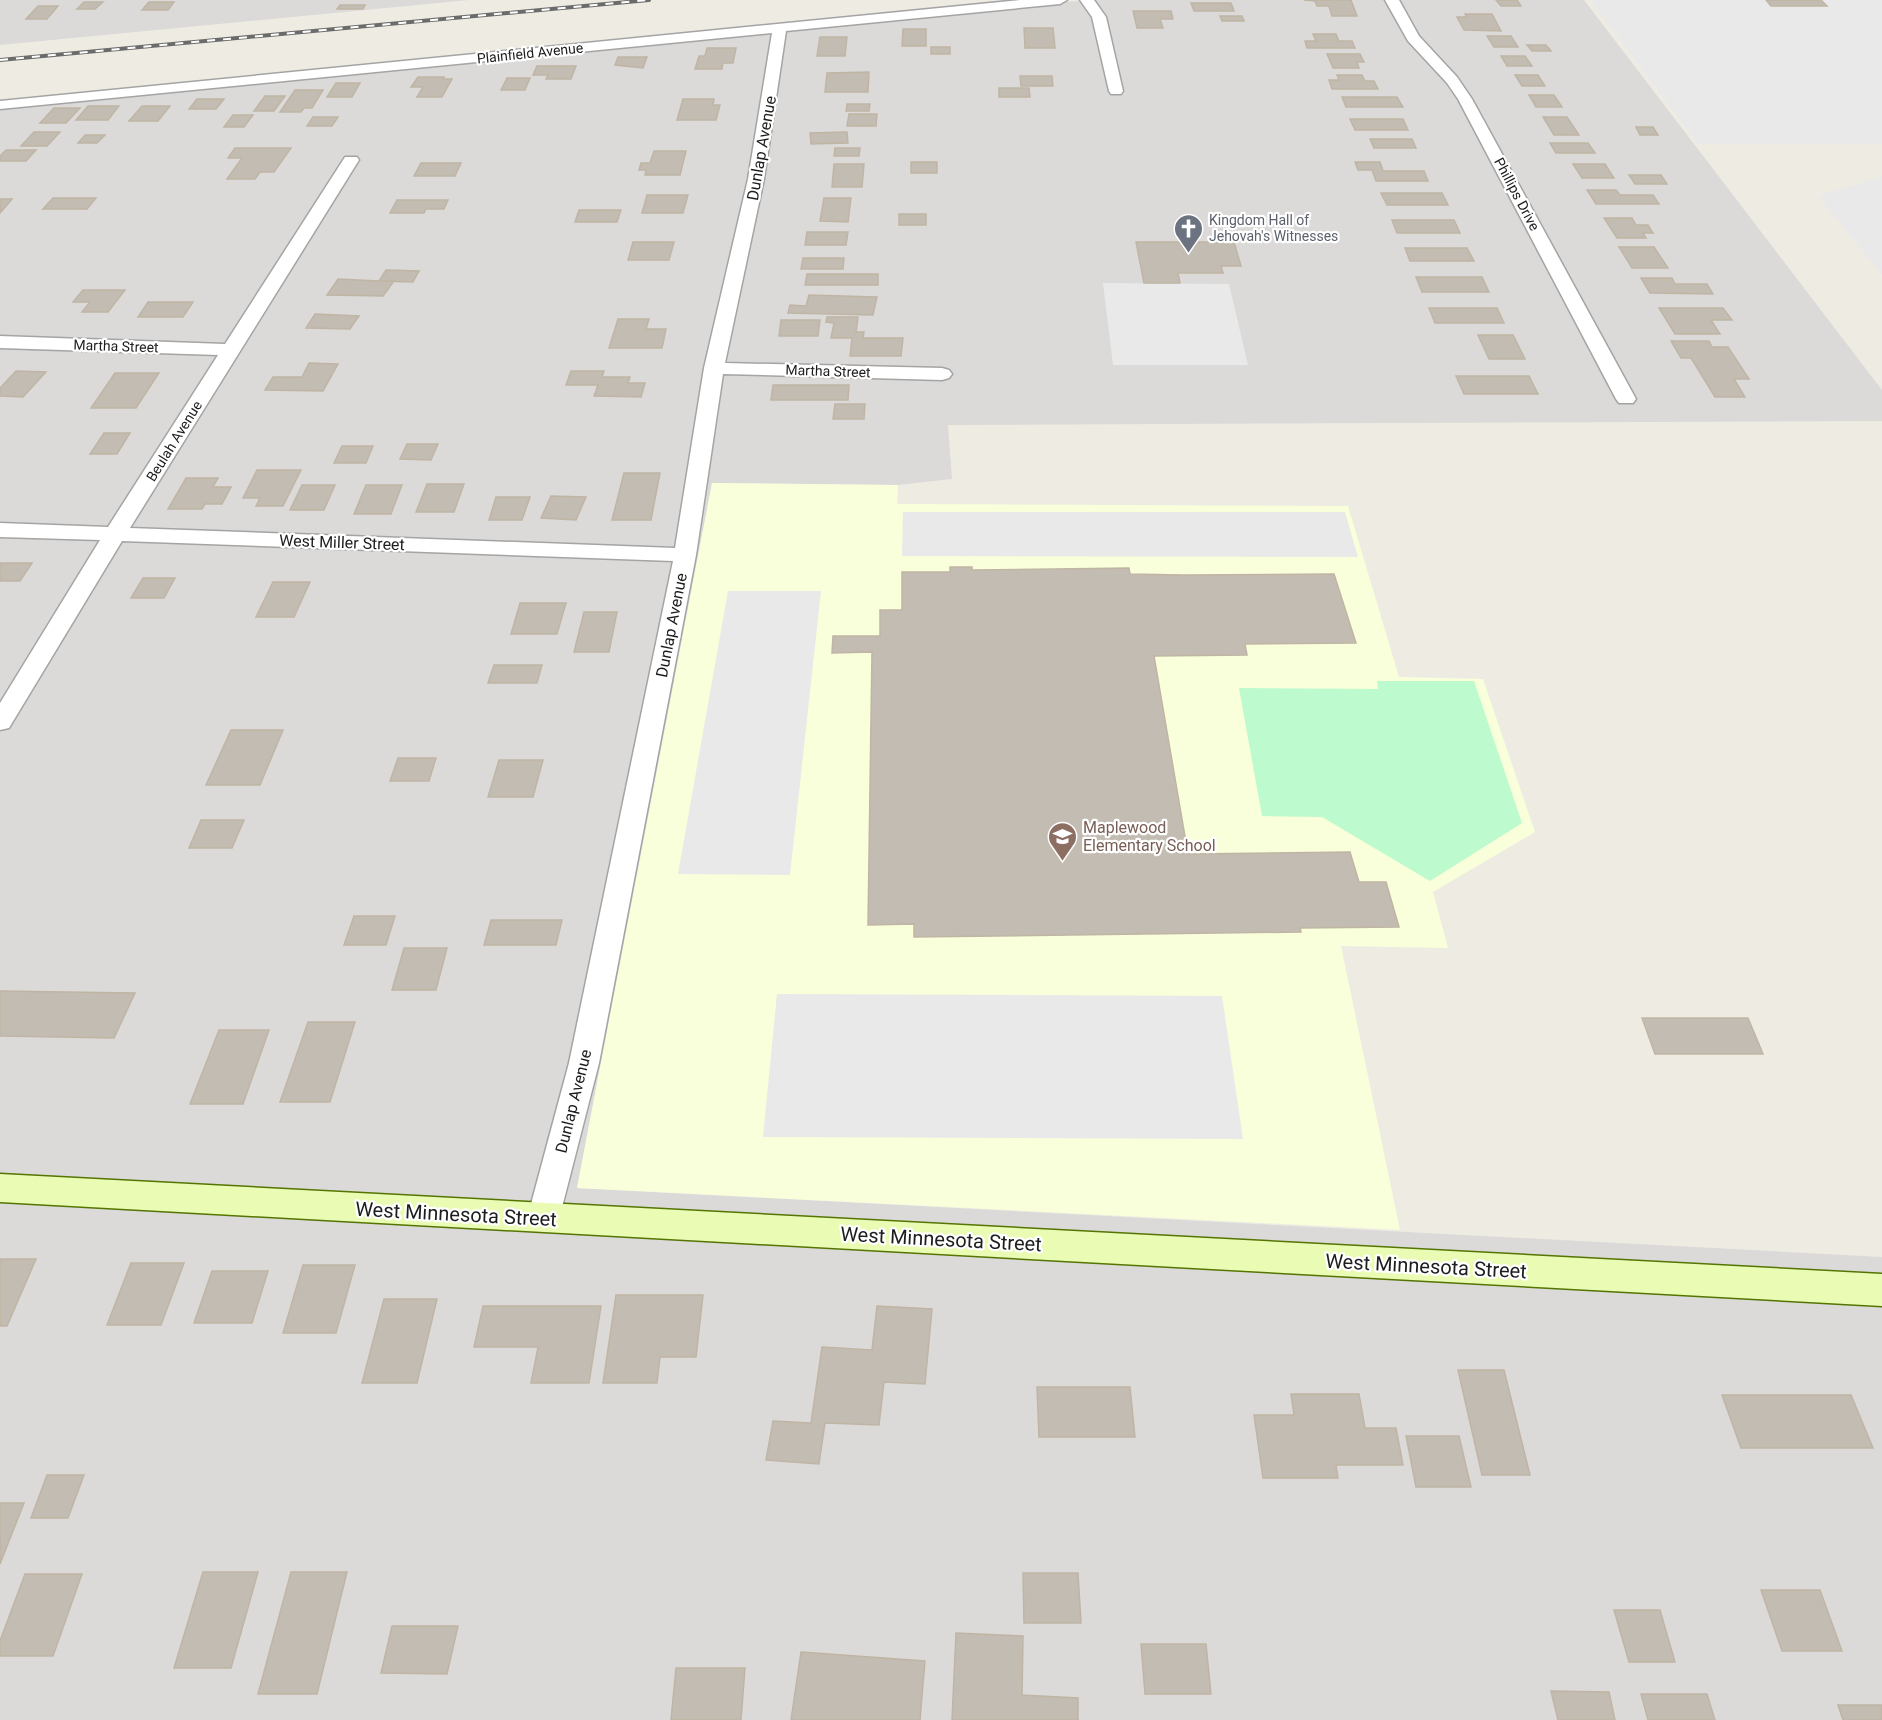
<svg xmlns="http://www.w3.org/2000/svg" width="1882" height="1720" viewBox="0 0 1882 1720" font-family="Roboto,sans-serif">
<rect width="100%" height="100%" fill="#eeece2"/>
<path fill="#dbdad9" d="M0 0H469L0 45Z
M1088 0H1584L1882 390V421L948 425 952 479 898 485 712 483 577 1188 1882 1257V1720H0V107Z"/>
<path fill="#f8ffda" d="M712 483 898 485 897 504 1348 506 1399 677 1483 679 1535 832 1433 892 1448 948 1341 946 1400 1230 577 1188Z"/>
<path fill="#bdfacd" d="M1377 681H1474L1522 823 1430 881 1322 817 1262 816 1239 688 1378 689Z"/>
<path fill="#e9e9e9" d="M1590 0H1766L1771 6H1826L1821 0H1882V144H1698Z
M1882 176V275L1818 196Z
M1103 283 1229 284 1248 365H1113Z
M903 512H1345L1358 557 902 556Z
M728 591H821L790 875 678 874Z
M777 994 1222 996 1243 1139 763 1137Z"/>
<path fill="#c3bcb2" stroke="#c0b5a4" stroke-width="1.5" d="M1351 0 1357 16H1332L1329 6H1317L1315 1 1304 0Z
M1496 0H1517L1521 6H1501Z
M1766 0H1821L1827 6H1771Z
M84 2H103L95 9H77Z
M149 2H174L168 10H142Z
M1191 3H1231L1234 11H1194Z
M340 5H365L363 9H337Z
M38 6H58L47 19H26Z
M1133 11H1171L1173 19H1160L1163 28H1137Z
M1465 14H1492L1501 31 1464 30 1457 17H1467Z
M1220 16H1242L1244 21H1222Z
M1024 28H1053L1055 48H1025Z
M903 29H926V46H902Z
M1313 34H1336L1339 41H1352L1355 48H1307L1305 41H1316Z
M1487 36H1511L1518 47H1494Z
M820 37H847L845 56H817Z
M1527 45H1546L1551 51H1532Z
M931 47H950V54H931Z
M707 48H736L733 63H723L722 69H695L699 56H705Z
M1327 54H1360L1364 62H1357L1359 68H1333Z
M1501 56H1525L1532 66H1507Z
M618 57H647L643 68 615 65Z
M537 66H576L571 79H546L548 75H533Z
M869 72 868 92H825L827 73Z
M1337 75H1362L1365 81H1374L1378 89H1332L1329 80H1339Z
M1515 75H1538L1545 86H1522Z
M1020 76H1052L1053 86H1021Z
M418 77H444L443 79H452L442 97H417L423 87H411Z
M507 78H530L525 90H501Z
M336 83H360L352 97H327Z
M999 88H1029L1030 97H999Z
M295 90H323L312 108H304L301 112H280Z
M1529 95H1554L1562 107H1536Z
M265 96H285L274 111H254Z
M1342 97H1397L1403 107H1346Z
M197 99H224L216 109H189Z
M683 99H714L713 105H720L716 120H677Z
M847 104H870L869 111H846Z
M88 106H119L108 120H76Z
M142 106H170L158 121H129Z
M54 108H80L66 123H40Z
M849 114H877L876 126H847Z
M233 115H253L244 127H224Z
M313 117H338L332 126H307Z
M1543 117H1567L1579 135H1554Z
M1350 119H1403L1408 130H1355Z
M1636 127H1653L1658 135H1640Z
M34 132H60L47 146H21Z
M847 132 848 143 811 144 810 133Z
M85 135H105L97 143H78Z
M1370 139H1412L1416 148H1374Z
M1550 143H1588L1595 153H1556Z
M235 148H291L274 172H260L255 179H227L242 158H228Z
M835 148H860L859 156H834Z
M6 150H36L26 161H0V156Z
M654 151H686L680 175H645L646 170H639L641 163H650Z
M911 162H937V173H911Z
M1355 162H1380L1383 171H1424L1428 181H1376L1372 170H1358Z
M421 163H461L455 176H414Z
M834 164H864L862 187H832Z
M1573 164H1605L1614 178H1582Z
M1629 175H1661L1667 184H1635Z
M1587 190H1616L1620 195H1653L1659 204H1596Z
M1381 193H1442L1448 205H1387Z
M647 195H688L683 213H642Z
M53 198H96L87 209H43Z
M824 198H851L848 222 820 221Z
M0 199H12L0 213Z
M397 200H448L444 209H426L424 213H390Z
M579 210H621L617 222H575Z
M899 214H926V225H899Z
M1604 218H1632L1636 225H1648L1653 233H1643L1646 238H1617Z
M1392 220H1454L1460 233H1397Z
M807 232H848L846 245H805Z
M633 242H674L669 260H628Z
M1136 242H1234L1241 266H1221L1223 273H1178L1180 283H1144Z
M1619 247H1654L1668 268H1632Z
M1405 248H1467L1474 261H1410Z
M803 258H844L843 269H801Z
M386 270 419 271 413 282 379 281Z
M807 274H878V285H805Z
M1416 277H1482L1489 292H1422Z
M1641 278H1672L1675 284H1707L1713 294 1650 293Z
M338 279 379 281H394L383 296 327 295Z
M83 290H125L108 312H82L90 302H73Z
M809 295 877 297 873 315 788 313 790 305 806 306Z
M148 302H193L183 317H138Z
M1429 308H1497L1504 323H1435Z
M1659 308H1723L1732 320H1711L1720 334H1675Z
M315 314 359 316 350 329 306 328Z
M827 317H858L856 332H864L863 338H903L901 356H850L852 338H831L834 323 826 322Z
M618 319H649L646 329H666L662 348H609Z
M781 320H820L818 336H779Z
M1478 335H1513L1525 359H1489Z
M1671 341H1709L1712 347H1728L1749 379H1734L1745 397H1715L1691 358H1681Z
M309 363 338 364 323 391 265 390 273 377H302Z
M16 371 46 372 23 397 0 396V388Z
M571 371H604L602 377H630L628 383H645L641 397 594 396 598 385H566Z
M115 373H159L136 408H91Z
M1456 376H1529L1538 394H1464Z
M773 385H849L848 400H771Z
M835 404H865L864 419H833Z
M104 433H130L117 454H90Z
M407 444H438L431 460 400 459Z
M342 446H373L366 463H334Z
M257 470H301L283 506H256L260 498H243Z
M624 473H660L651 520H612Z
M186 478H218L213 487H231L222 504H205L202 509H168Z
M427 484H464L454 512H416Z
M302 485H335L324 510H290Z
M366 485H402L391 514H354Z
M551 496 586 497 576 520 541 518Z
M496 497H530L522 520H489Z
M0 563H32L20 581H0Z
M950 567H972V570L1129 568 1130 574 1182 575 1334 574 1356 643 1245 644 1247 655 1154 656 1188 854 1350 852 1359 882H1386L1399 927 1300 928 1301 932 914 937V924L868 925 872 652 832 653 833 636H880V610H902V572H950Z
M143 578H175L164 598H131Z
M273 582H310L294 617H256Z
M520 603H566L557 634H511Z
M584 612H617L609 652H574Z
M494 665H542L537 683H488Z
M231 730H283L260 785H206Z
M398 758H436L429 781H390Z
M499 760H543L533 797H488Z
M201 820H244L232 848H189Z
M354 916H395L386 945H344Z
M491 920H562L556 945H484Z
M404 948H447L436 990H392Z
M0 991 135 993 114 1038 0 1036Z
M1642 1018H1748L1763 1054H1655Z
M308 1022H355L330 1102H280Z
M219 1030H269L243 1104H190Z
M0 1259H36L7 1326H0Z
M131 1263H184L161 1325H107Z
M303 1265H355L336 1333H283Z
M212 1271H268L252 1323H194Z
M616 1295H703L696 1357H660L657 1383H603Z
M384 1299H437L417 1383H362Z
M483 1306H601L589 1383H531L538 1347H474Z
M877 1306 932 1309 925 1384 884 1382 879 1425 825 1423 819 1464 766 1460 773 1421 811 1423 822 1347 872 1350Z
M1458 1370H1504L1530 1475H1482Z
M1037 1387H1130L1135 1437H1039Z
M1291 1394H1359L1365 1428H1396L1403 1465H1336L1338 1478H1263L1254 1415H1294Z
M1722 1395H1851L1873 1448H1741Z
M1406 1436H1459L1471 1487H1416Z
M47 1475H84L68 1518H31Z
M0 1503H24L0 1564Z
M203 1572H258L231 1668H174Z
M291 1572H347L317 1694H258Z
M1023 1573H1078L1081 1623H1024Z
M25 1574H82L53 1656H0V1641Z
M1761 1590H1820L1842 1651H1782Z
M1614 1610H1660L1675 1662H1629Z
M392 1626H458L447 1674 381 1673Z
M956 1633 1023 1636 1022 1695 1078 1698V1720H952Z
M1141 1644H1206L1211 1694H1145Z
M801 1652 925 1661 920 1720H791Z
M676 1668H745L741 1720H671Z
M1551 1691 1609 1692 1615 1720H1558Z
M1641 1694H1707L1715 1720H1648Z
M1838 1705H1882V1720H1843Z"/>
<g fill="none" stroke-linecap="round" stroke-linejoin="round">
<defs>
<path id="street" d="M1020 0H1067L1060 4 786 31 764 179 725 363 942 368 949 370 952 374 949 378 942 380 723 374 696 555 599 1063 559 1219 555 1228 543 1231 531 1228 527 1219 569 1063 673 561 122 541 12 723 9 728 0 730V703L100 540 0 537V523L108 527 218 355 0 348V336L225 344 345 157H357L359 160 130 528 675 548 704 368 748 179 772 33 0 109V101Z
M1080 0H1094L1106 17 1123 91 1121 94H1111L1109 91 1092 17Z
M1385 0H1399L1419 36 1457 77 1472 99 1636 399 1633 403H1619L1616 399 1458 99 1447 83 1408 41Z"/>
<path id="secondary" d="M0 1174 1882 1274V1306L0 1202Z"/>
</defs>
<use href="#street" stroke="#a4a4a4" stroke-width="3"/>
<use href="#secondary" stroke="#547502" stroke-width="3"/>
<use href="#street" fill="#fff" fill-rule="evenodd"/>
<use href="#secondary" fill="#eafbb4" fill-rule="evenodd"/>
<defs>
<path id="rail" d="M0 60 649 0"/>
</defs>
<use href="#rail" stroke="#6b6b6b" stroke-width="4"/>
<use href="#rail" stroke="#fff" stroke-width="2" stroke-dasharray="8" stroke-linecap="butt"/>
</g>
<defs>
<symbol id="church-pin" viewBox="-11 -11 22 30"><path d="M0 17L-7.5 6A9.5 9.5 0 1 1 7.5 6Z" fill="#6b7280" stroke="#fff"/><path d="M-1.2-6h2.4v3.5h3.3v2.4h-3.3V6h-2.4V-.1h-3.3v-2.4h3.3Z" fill="#fff"/></symbol>
<symbol id="school-pin" viewBox="-11 -11 22 30"><path d="M0 17L-7.5 6A9.5 9.5 0 1 1 7.5 6Z" fill="#8d6e63" stroke="#fff"/><path d="M0-5L7-2L0 1L-7-2ZM-4 1L0 2.5L4 1V4Q0 6-4 4Z" fill="#fff"/></symbol>
</defs>
<g fill-rule="evenodd">
<use href="#church-pin" x="1172" y="212" width="33" height="45"/>
<use href="#school-pin" x="1046" y="820" width="33" height="45"/>
</g>
<g text-anchor="middle" stroke-width="4.5" stroke-linejoin="round" paint-order="stroke">
<g font-size="14" fill="#1d1d1d" stroke="#fff">
<text transform="translate(530 53) rotate(-6)" y="5">Plainfield Avenue</text>
<text transform="translate(1517 194) rotate(62)" y="5">Phillips Drive</text>
<text transform="translate(116 346) rotate(2)" y="5">Martha Street</text>
<text transform="translate(828 371) rotate(2)" y="5">Martha Street</text>
<text transform="translate(174 441) rotate(-58)" y="5">Beulah Avenue</text>
</g>
<g font-size="14" fill="#5b616d" stroke="#fff" text-anchor="start">
<text x="1209" y="225">Kingdom Hall of<tspan x="1209" dy="16">Jehovah's Witnesses</tspan></text>
</g>
<g font-size="16" fill="#1d1d1d" stroke="#fff">
<text transform="translate(761 148) rotate(-80)" y="6">Dunlap Avenue</text>
<text transform="translate(342 542) rotate(2)" y="6">West Miller Street</text>
<text transform="translate(671 625) rotate(-79)" y="6">Dunlap Avenue</text>
<text transform="translate(573 1101) rotate(-76)" y="6">Dunlap Avenue</text>
</g>
<g font-size="16" fill="#785e54" stroke="#fff" text-anchor="start">
<text x="1083" y="833">Maplewood<tspan x="1083" dy="18">Elementary School</tspan></text>
</g>
<g font-size="20" fill="#1d1d1d" stroke="#fff">
<text transform="translate(456 1214) rotate(3)" y="7">West Minnesota Street</text>
<text transform="translate(941 1239) rotate(3)" y="7">West Minnesota Street</text>
<text transform="translate(1426 1266) rotate(3)" y="7">West Minnesota Street</text>
</g>
</g>
</svg>
